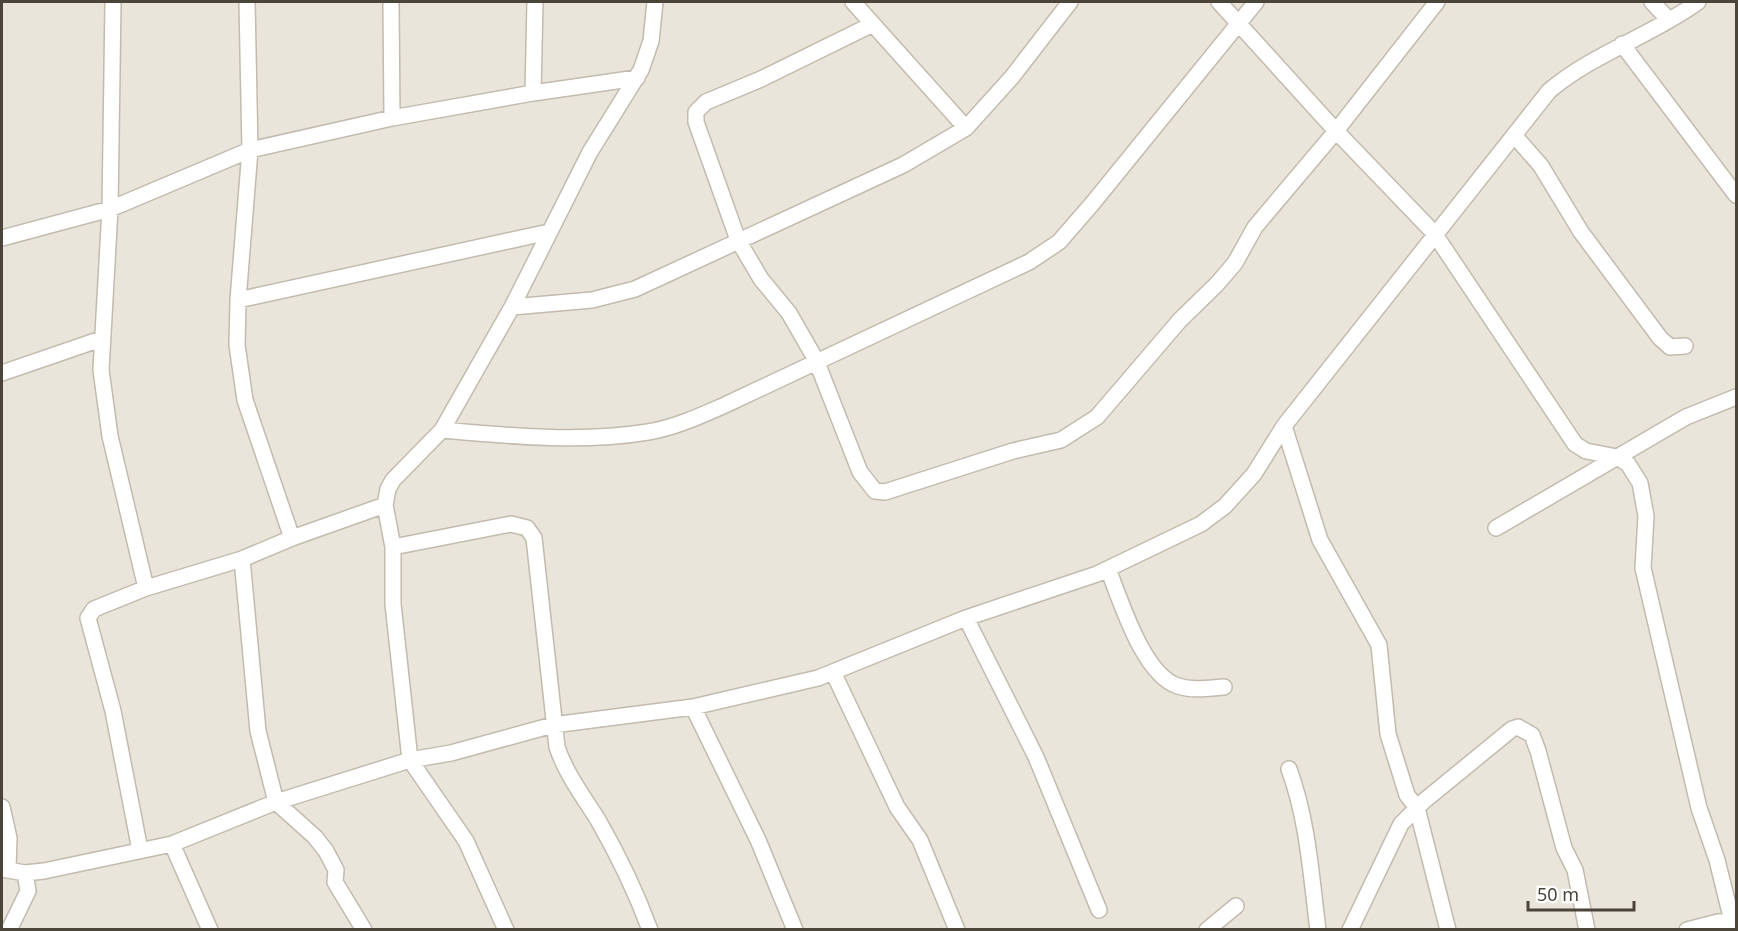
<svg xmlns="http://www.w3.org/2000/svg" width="1738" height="931" viewBox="0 0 1738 931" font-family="'Noto Sans',sans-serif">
<rect width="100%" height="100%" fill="#f6f3ec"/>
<path fill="#eae5da" d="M2 2H1736V929H2Z"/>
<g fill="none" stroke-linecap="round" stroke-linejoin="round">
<defs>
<path id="minor" d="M113 2 110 209 101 370 110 436 146 588 242 559 292 538
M247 2 250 150 392 118
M391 2 392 118 533 93
M535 2 533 93 637 78
M1219 2 1336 131 1434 233 1575 444 1586 451 1617 457 1628 464 1640 483 1646 516 1643 568 1699 808 1717 860 1732 921
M1652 2 1669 20
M873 24 761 79 706 102 696 112V122L738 240 761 279 789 313 816 360 860 472 875 491 885 492 1013 451 1061 440 1097 417 1180 320 1217 284 1235 263 1255 227 1336 131 1437 2
M1622 44 1736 195
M966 128 1012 77 1070 2
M1515 136 1541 166 1581 232 1660 338 1670 347 1685 346
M2 238 110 209 250 150 238 300 549 232
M238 300 237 345 245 400 292 538 385 505
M512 307 592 300 635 289 903 165 966 128 853 2
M2 373 101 339
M1284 426 1320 540 1379 645 1388 734 1407 795 1417 808 1448 930
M442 430C510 436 580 443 648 432 674 428 700 416 725 405L1029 262 1059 242 1092 204 1256 2
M1496 528 1686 417 1736 397
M393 547 511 524 527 528 534 538 557 747C566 774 583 796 598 820 618 855 636 892 650 930
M242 559 258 731 276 802 315 837 326 851 336 870 335 882 364 930
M1108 569C1121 601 1143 675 1178 686 1193 691 1209 688 1224 687
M966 618 1036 757 1099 910
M833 672 897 807 920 840 957 930
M693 707 758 840 795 930
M1289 769C1308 821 1311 875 1318 930
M2 807 9 838 8 869
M172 844 210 930
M140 850 113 711 88 618 94 609 146 588
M2 869 25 873 44 871 172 844 276 802 410 760 451 753 553 725 693 707 818 678 966 618 1097 574 1201 524 1225 506 1254 474 1284 426 1549 91C1594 53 1651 36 1698 2
M9 930 28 891 25 873
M506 930 466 841 410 760 393 604V547L385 505 388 489 393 480 442 430 512 307 590 152 641 70 651 41 655 2
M1207 930 1236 906
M1350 930 1401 824 1424 801 1512 729 1518 727 1532 735 1538 751 1564 848 1575 870 1587 930
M1687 930 1718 922 1736 921"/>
</defs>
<use href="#minor" stroke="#c2bbae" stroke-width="18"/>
<use href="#minor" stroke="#fff" stroke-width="15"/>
</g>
<rect width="1738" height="931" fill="none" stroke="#4b4439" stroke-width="6"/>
<path d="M1528 901v9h106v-9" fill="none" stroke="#4b4439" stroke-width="3"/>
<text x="1537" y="901" font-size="18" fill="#4b4439" stroke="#ffffff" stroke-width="4.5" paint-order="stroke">50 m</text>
</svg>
